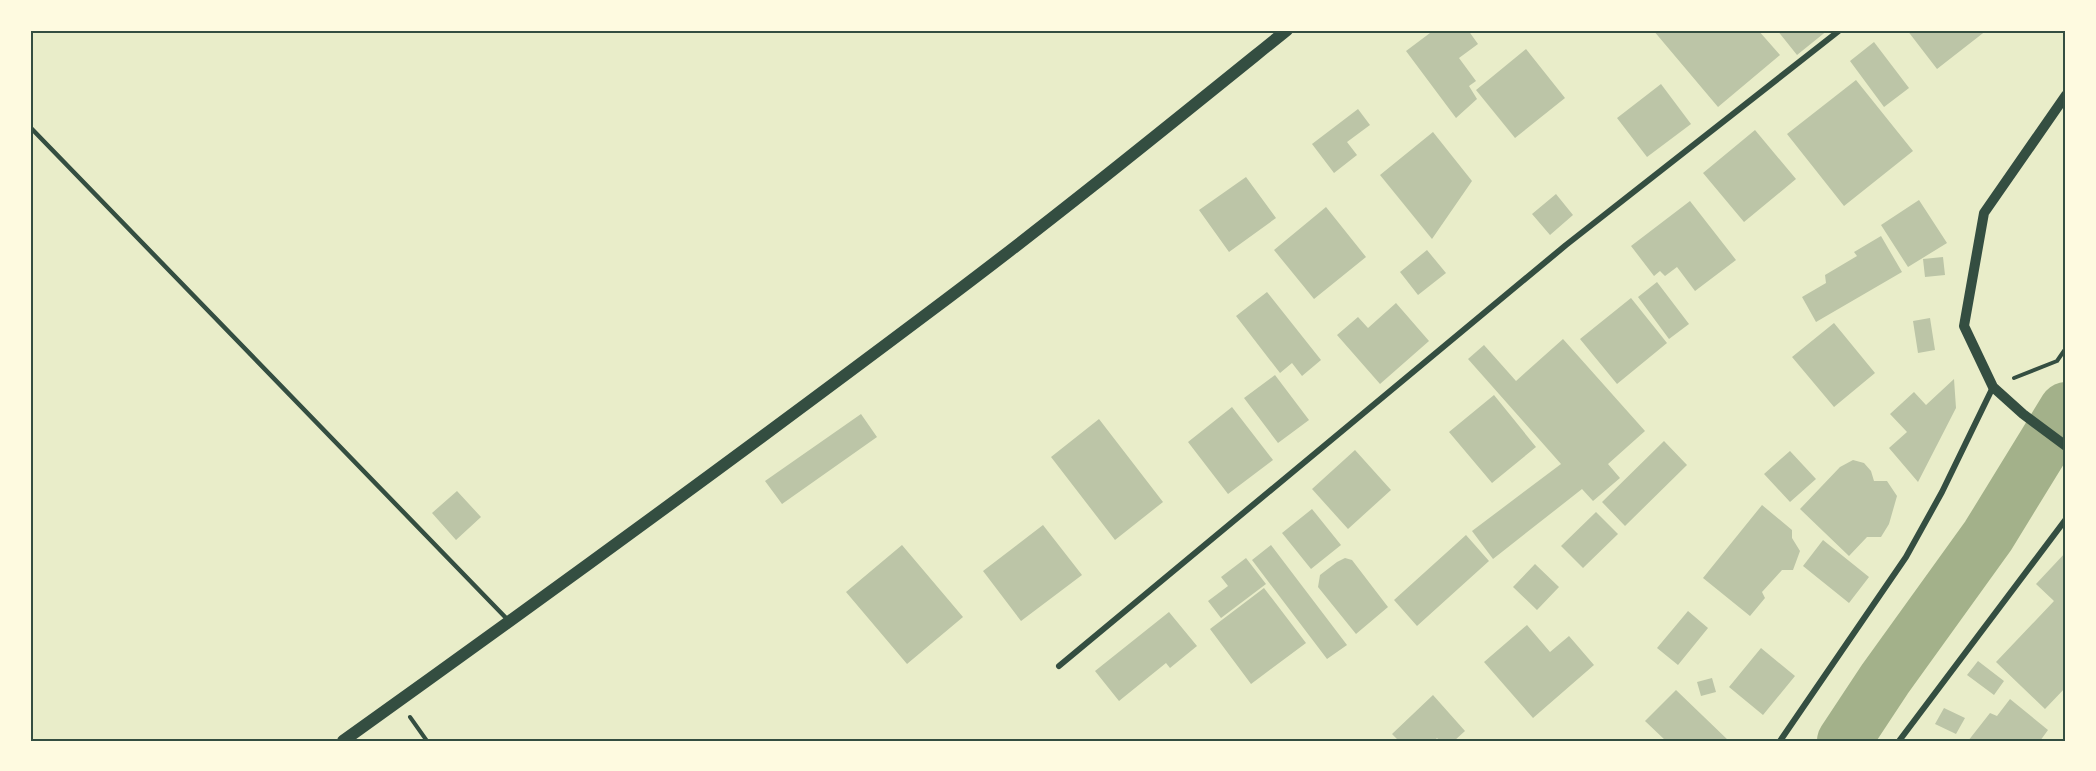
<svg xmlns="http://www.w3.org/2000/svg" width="2096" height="771" viewBox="0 0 2096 771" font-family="'DM Sans',sans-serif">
<rect width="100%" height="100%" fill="#e9edc9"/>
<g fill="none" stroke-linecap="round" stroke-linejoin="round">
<path stroke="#a3b18a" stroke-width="54" d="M1844 741 1885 679 1988 536 2066 409"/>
</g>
<path fill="#bcc5a7" d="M1434 30H1468L1478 44 1459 58 1476 81 1469 86 1477 99 1456 118 1406 51Z
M1653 30H1758L1780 55 1718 107Z
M1777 30H1828L1797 55Z
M1907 30H1987L1937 69Z
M1874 42 1909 88 1884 107 1850 61Z
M1526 49 1565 98 1515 138 1476 90Z
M1856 80 1913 151 1844 206 1787 134Z
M1661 84 1691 124 1647 157 1617 118Z
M1358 109 1370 125 1347 142 1357 155 1334 173 1312 144Z
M1755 130 1796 179 1744 222 1703 173Z
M1433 132 1472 181 1432 239 1380 175Z
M1246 177 1276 218 1229 252 1199 210Z
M1556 194 1573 215 1550 235 1532 214Z
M1919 200 1947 243 1908 267 1881 225Z
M1690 201 1736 260 1695 291 1677 267 1665 276 1660 271 1654 276 1631 246Z
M1326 207 1366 257 1314 299 1274 250Z
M1881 236 1902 272 1816 322 1802 297 1826 283 1825 275 1857 256 1854 252Z
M1427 250 1446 273 1418 295 1400 272Z
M1943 257 1945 275 1925 277 1923 259Z
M1657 282 1689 324 1669 339 1638 297Z
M1267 292 1321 360 1302 376 1292 363 1280 373 1236 316Z
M1631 298 1667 343 1617 384 1580 339Z
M1396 303 1429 341 1380 384 1337 335 1358 317 1368 328Z
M1930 318 1935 350 1918 353 1913 321Z
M1834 323 1875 373 1834 407 1792 357Z
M1563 339 1645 431 1608 464 1620 478 1593 501 1582 489 1493 559 1472 531 1561 464 1468 359 1484 345 1516 381Z
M1275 375 1309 420 1278 443 1244 398Z
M1954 379 1956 408 1918 482 1889 448 1907 432 1890 414 1914 392 1926 405Z
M1494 395 1536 447 1492 483 1449 432Z
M1232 407 1273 460 1228 494 1188 442Z
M861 414 877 437 782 504 765 481Z
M1099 419 1163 502 1115 540 1051 457Z
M1664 441 1687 465 1625 526 1602 502Z
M1355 450 1391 490 1348 529 1312 489Z
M1790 451 1816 479 1790 502 1764 474Z
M1853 460 1864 463 1871 471 1874 481H1887L1897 496 1889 524 1881 537H1867L1849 556 1800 509 1840 467Z
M457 491 481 517 456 540 432 513Z
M1762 505 1792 530V538L1800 551 1793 570H1782L1762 592 1765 598 1750 616 1703 578Z
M1312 509 1341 545 1311 569 1282 533Z
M1596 512 1618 534 1583 568 1561 546Z
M1043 525 1082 575 1021 621 983 571Z
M1466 535 1489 561 1417 626 1394 600Z
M1823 540 1869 577 1849 603 1803 566Z
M902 545 963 617 907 664 846 592Z
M1271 545 1347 645 1327 659 1252 560Z
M2066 552V687L2045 709 1996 662 2054 601 2036 584Z
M1246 558 1266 584 1221 618 1208 601 1228 586 1221 577Z
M1345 558 1352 560 1388 607 1356 634 1318 587 1320 575 1337 562Z
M1535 564 1559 587 1537 610 1513 587Z
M1264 588 1306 643 1251 684 1210 629Z
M1688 611 1708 628 1678 665 1657 648Z
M1169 612 1197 646 1170 668 1166 663 1119 701 1095 671Z
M1527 625 1550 652 1569 636 1594 665 1533 718 1484 662Z
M1761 648 1795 676 1763 715 1729 687Z
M1978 661 2004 681 1994 695 1967 675Z
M1712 678 1716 692 1701 696 1697 682Z
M1676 690 1729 741H1666L1645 721Z
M1433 695 1465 731 1454 741H1440L1437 738 1434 741H1399L1392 734Z
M2010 699 2048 730 2040 741H1968L1990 713 1997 716Z
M1944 708 1965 718 1956 734 1935 724Z"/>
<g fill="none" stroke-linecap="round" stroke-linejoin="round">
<path stroke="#344e41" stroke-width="4" d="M2014 378 2057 361 2066 348
M410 717 427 741"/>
<path stroke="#344e41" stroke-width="4.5" d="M30 127 508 620"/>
<path stroke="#344e41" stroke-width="6" d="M1059 666 1566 245 1840 30
M1780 741 1906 557 1942 492 1993 387
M1899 741 2066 519"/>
<path stroke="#344e41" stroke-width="10" d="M2066 95 1984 213 1964 326 1993 387 2023 414 2066 446"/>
<path stroke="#344e41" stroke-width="12" d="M343 741C539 601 735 458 928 313 1050 222 1168 126 1287 30"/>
</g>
<rect width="2096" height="771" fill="none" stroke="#fefae0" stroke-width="63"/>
<rect x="32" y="32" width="2032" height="708" fill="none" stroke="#344e41" stroke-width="2"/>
</svg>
